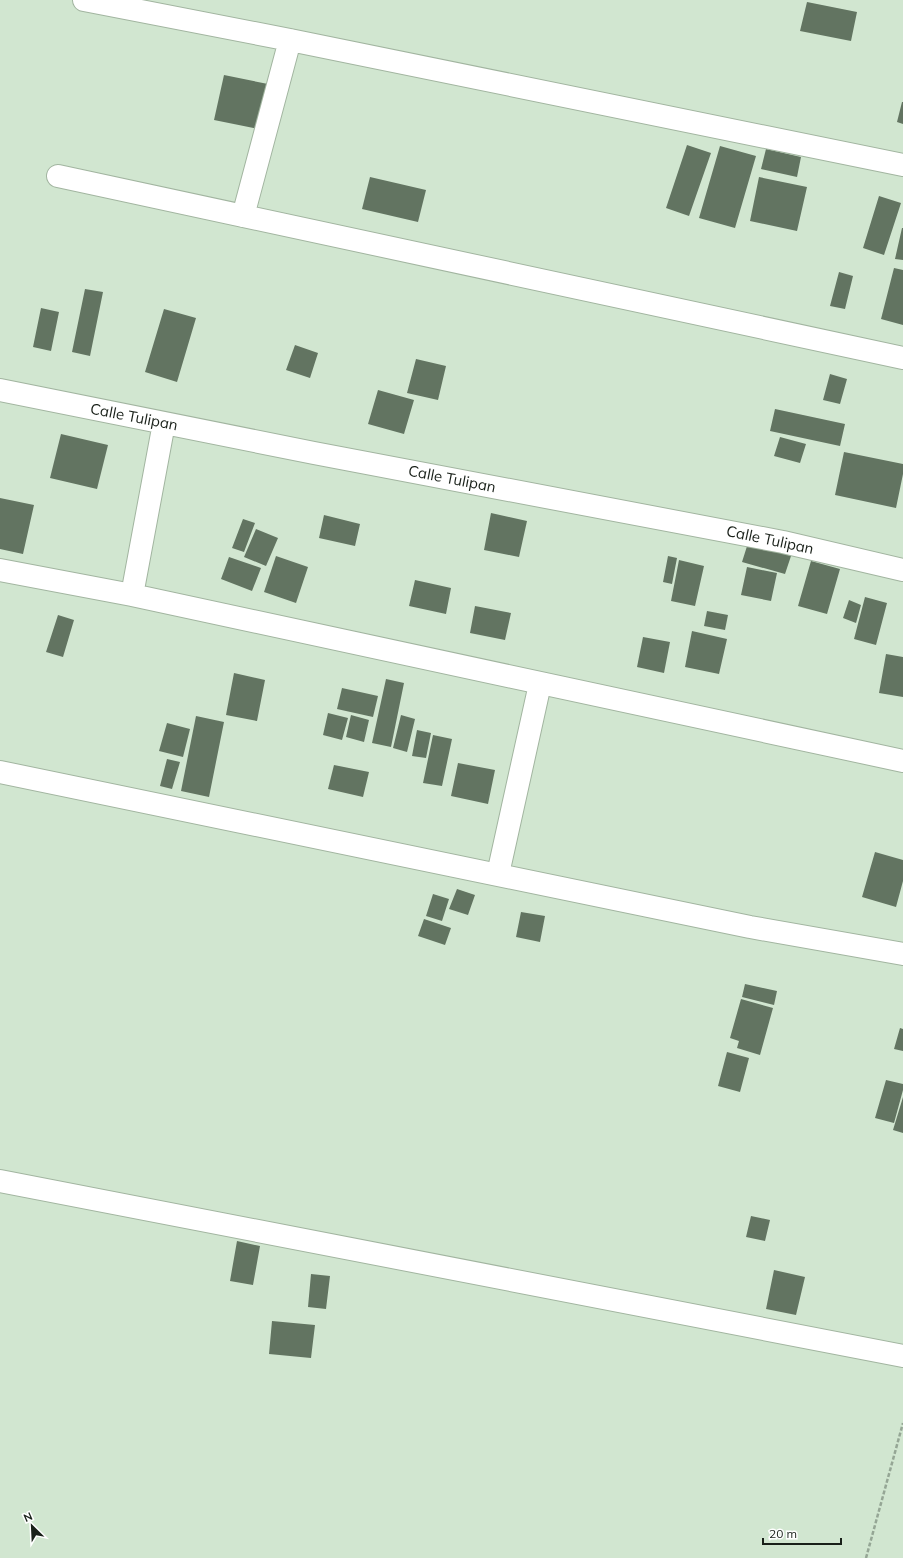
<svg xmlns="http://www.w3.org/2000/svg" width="903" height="1558" viewBox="0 0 903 1558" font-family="Mulish,sans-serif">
<rect width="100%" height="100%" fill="#d1e6d0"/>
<path fill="#627461" d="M807 2 857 12 851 41 800 31Z
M224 75 268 84 258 129 214 120Z
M902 102H903V124L897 122Z
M687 145 711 153 689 216 666 208Z
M720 146 756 156 735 228 699 218Z
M766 149 801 157 797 177 761 169Z
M370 177 426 190 418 222 362 209Z
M759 177 807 187 797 231 750 221Z
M879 196 901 203 884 255 863 248Z
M902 228H903V260L895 259Z
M894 268 903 270V325L881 319Z
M839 272 853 276 845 309 830 306Z
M85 289 103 292 90 356 72 352Z
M41 308 59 312 51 351 33 347Z
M164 309 196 318 177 382 145 372Z
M295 345 318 353 310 378 286 370Z
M416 359 446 366 438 400 407 393Z
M830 374 847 379 840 404 823 400Z
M378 390 414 400 404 434 368 424Z
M775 409 845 424 840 446 770 431Z
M61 434 108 445 97 489 50 478Z
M780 437 806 444 800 463 774 456Z
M844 452 903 464V474L896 508 835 495Z
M0 498 34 505 23 554 0 549Z
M491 513 527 521 519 557 484 550Z
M324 515 360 524 355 546 319 538Z
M243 519 255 523 244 552 232 548Z
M256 529 278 538 266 566 244 557Z
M748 543 791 556 785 574 742 562Z
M276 556 308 567 296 603 264 592Z
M668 556 677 558 672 584 663 582Z
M229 557 261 568 252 591 221 579Z
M679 560 704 566 695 606 671 601Z
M811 561 840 569 827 614 798 606Z
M747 567 777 573 771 601 741 595Z
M415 580 451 588 446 614 409 606Z
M865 597 887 603 876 645 854 639Z
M849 600 861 605 856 623 843 618Z
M475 606 511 613 505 640 470 633Z
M707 611 728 615 725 630 704 626Z
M58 615 74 620 63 657 46 652Z
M692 631 727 639 719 674 685 667Z
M643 637 670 642 664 673 637 667Z
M886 654 903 657V697L879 693Z
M234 673 265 680 257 721 226 715Z
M386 679 404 683 391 747 372 743Z
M342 688 378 696 373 717 337 709Z
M328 713 348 718 342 740 323 735Z
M351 715 369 720 364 742 346 737Z
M401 715 415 719 407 752 393 748Z
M196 716 224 722 209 797 181 791Z
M167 723 190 729 183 757 159 751Z
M417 730 431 733 426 758 412 756Z
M433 735 452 739 442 786 423 783Z
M167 759 180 762 172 789 160 786Z
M458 763 495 770 488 804 451 796Z
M334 765 369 772 363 797 328 789Z
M875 852 903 860V881L896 907 862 897Z
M457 889 475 895 468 915 449 909Z
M433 894 449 899 442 921 426 916Z
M521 912 545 916 540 942 516 937Z
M424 919 451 928 445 945 418 936Z
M745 984 777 991 774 1005 742 997Z
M741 999 773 1008 760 1055 737 1048 739 1041 730 1038Z
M900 1028 903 1029V1051L894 1049Z
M727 1052 749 1058 740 1092 718 1086Z
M886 1080 903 1084V1090L894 1123 875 1118Z
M903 1097V1133L893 1130Z
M751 1216 770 1220 765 1241 746 1237Z
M237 1241 260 1246 253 1285 230 1281Z
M774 1270 805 1277 796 1315 766 1309Z
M311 1274 330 1276 326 1309 308 1307Z
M272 1321 315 1325 311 1358 269 1354Z"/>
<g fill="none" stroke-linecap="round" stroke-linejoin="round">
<defs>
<path id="street" d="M84 0 290 40 903 165
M58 176 903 358
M243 216 290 40
M0 390 314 453 783 542 903 570
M0 570 132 595 903 761
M132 595 164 423
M0 772 750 927 903 954
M498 874 540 684
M0 1181 903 1356"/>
</defs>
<use href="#street" stroke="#a2b5a0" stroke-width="24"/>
<path stroke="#95a695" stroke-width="2.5" stroke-dasharray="4 2" stroke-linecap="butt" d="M866 1558 903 1423"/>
<use href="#street" stroke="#fff" stroke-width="22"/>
</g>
<g text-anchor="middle" stroke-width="3" stroke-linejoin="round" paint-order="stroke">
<g font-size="15" fill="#192019" stroke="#fff">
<text transform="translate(134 417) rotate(11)" y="5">Calle Tulipan</text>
<text transform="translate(452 479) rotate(11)" y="5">Calle Tulipan</text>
<text transform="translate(770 540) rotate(12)" y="5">Calle Tulipan</text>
</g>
</g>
<g transform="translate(32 1526) rotate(336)" stroke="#ffffff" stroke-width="3" paint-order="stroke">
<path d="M0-3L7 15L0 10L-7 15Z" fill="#192019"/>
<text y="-6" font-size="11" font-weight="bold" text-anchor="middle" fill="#192019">N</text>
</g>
<path d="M763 1538v6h78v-6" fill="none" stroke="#192019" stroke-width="2"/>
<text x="769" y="1538" font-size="12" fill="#192019" stroke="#ffffff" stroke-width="3" paint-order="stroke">20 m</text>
</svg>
